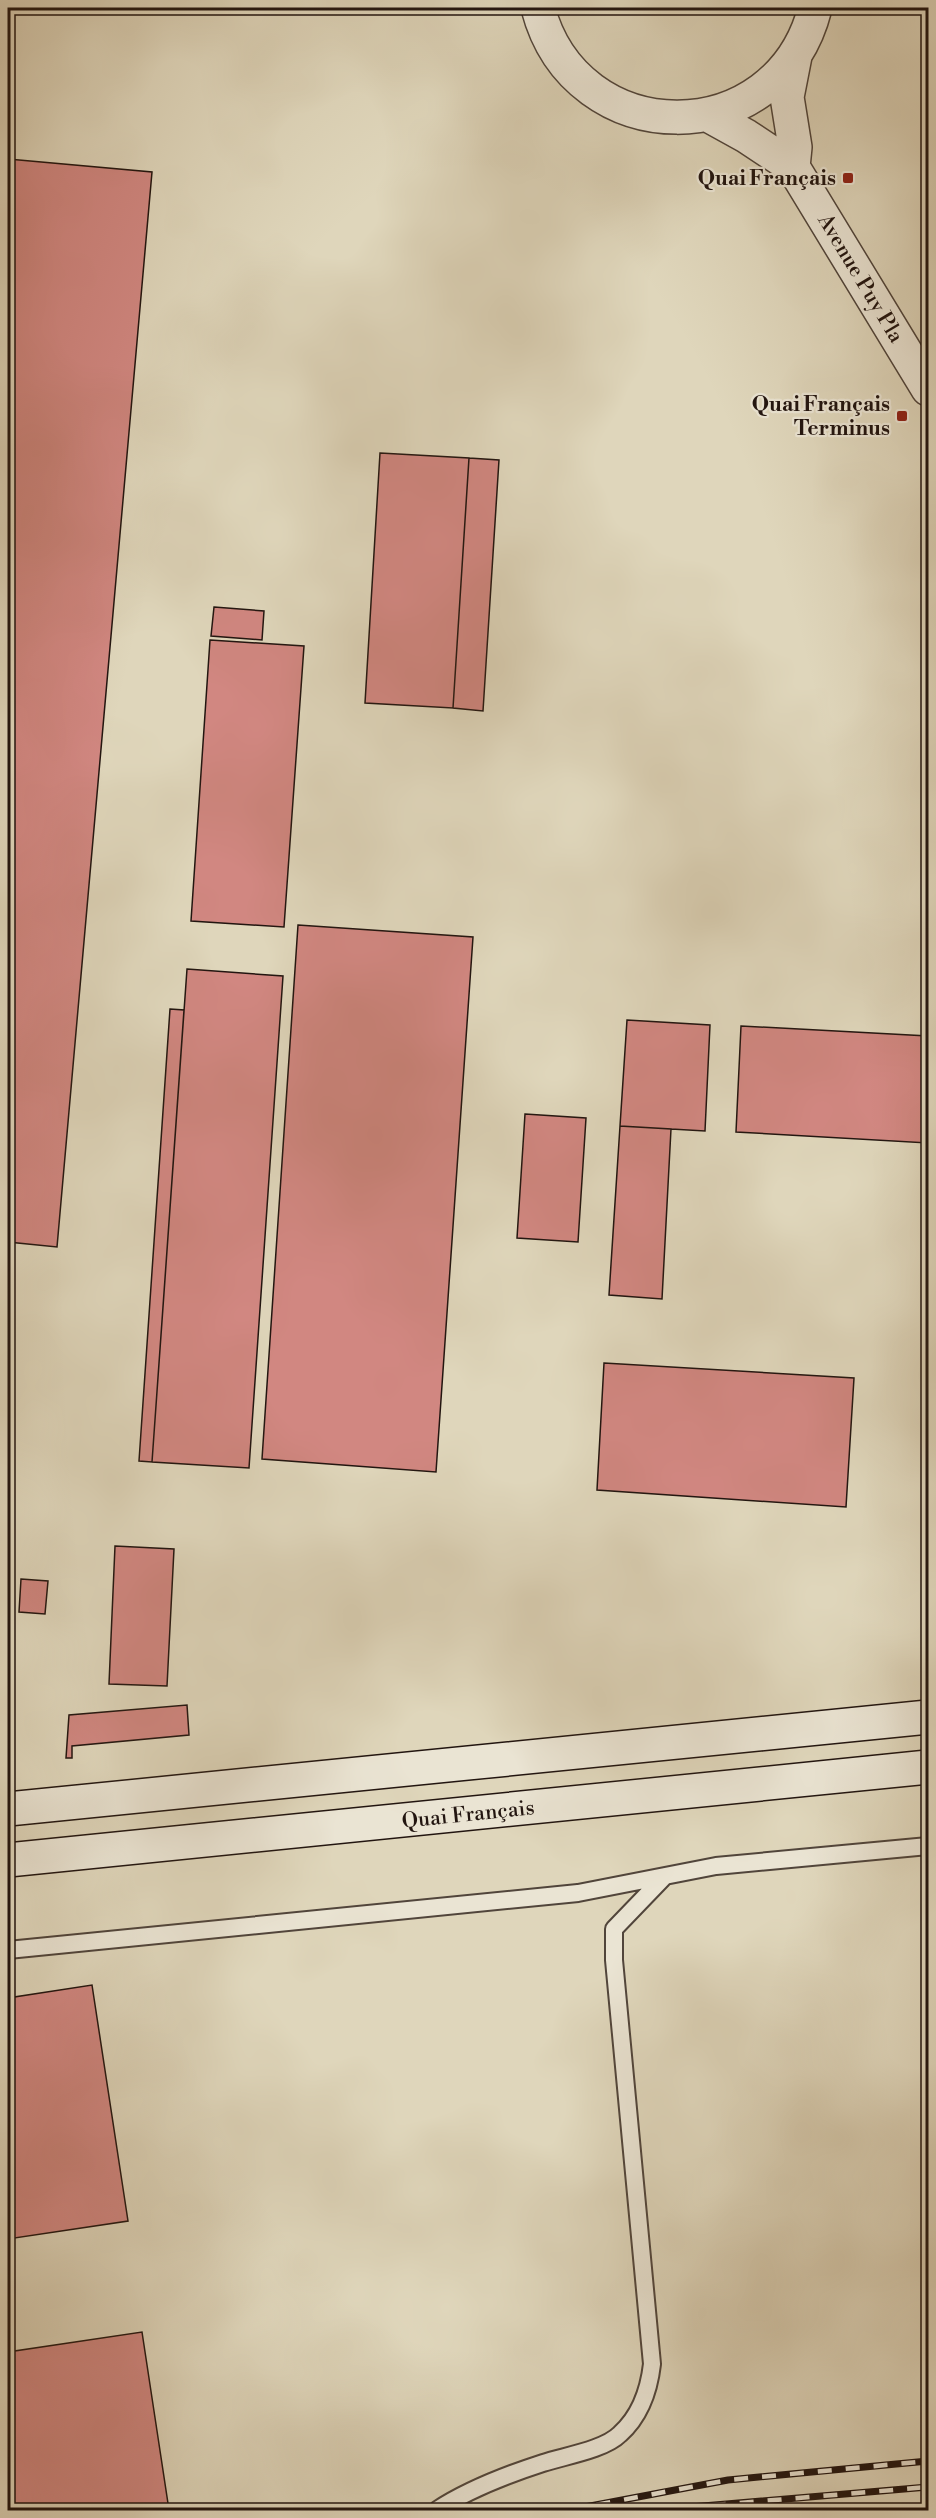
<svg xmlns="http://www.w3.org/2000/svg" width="936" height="2518" viewBox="0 0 936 2518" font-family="'Libre Bodoni',serif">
<rect width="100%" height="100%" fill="#dfd6bb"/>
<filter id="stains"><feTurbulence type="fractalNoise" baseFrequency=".00333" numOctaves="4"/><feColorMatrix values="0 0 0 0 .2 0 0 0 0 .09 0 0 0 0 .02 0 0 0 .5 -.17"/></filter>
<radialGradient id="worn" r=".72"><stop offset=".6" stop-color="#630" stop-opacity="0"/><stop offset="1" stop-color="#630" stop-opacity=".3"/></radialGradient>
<path fill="#d18781" stroke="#221510" stroke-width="1.5" d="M8 159 152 172 57 1247 8 1242Z
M380 453 469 458 453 708 365 703Z
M469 458 499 460 483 711 453 708Z
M214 607 264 611 262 640 211 636Z
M210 640 304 646 284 927 191 921Z
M298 925 473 937 436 1472 262 1459Z
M187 969 283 976 249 1468 152 1462Z
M170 1009 184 1010 152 1462 139 1461Z
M627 1020 710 1025 705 1131 620 1126Z
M741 1026 928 1036V1143L736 1132Z
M525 1114 586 1118 578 1242 517 1238Z
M620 1126 671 1129 662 1299 609 1295Z
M604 1363 854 1378 846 1507 597 1490Z
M115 1546 174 1549 167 1686 109 1684Z
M21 1579 48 1581 45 1614 19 1612Z
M187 1705 189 1735 72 1746V1758H66L69 1715Z
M92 1985 128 2221 8 2239V1998Z
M142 2332 169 2510H8V2352Z"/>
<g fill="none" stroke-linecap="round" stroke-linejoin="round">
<defs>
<path id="service" d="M8 1950 578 1893 716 1866 928 1846
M437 2510C469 2489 506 2475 543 2463 564 2456 604 2450 620 2434 640 2416 649 2390 652 2364L614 1960V1929L665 1876"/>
<path id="minor" d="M538 8C576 153 778 154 815 8
M708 115 746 136 793 167 928 389
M793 167 795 147 787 97 795 56"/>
<path id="secondary" d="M8 1809 928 1717
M8 1860 928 1767"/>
</defs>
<use href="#service" stroke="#51453b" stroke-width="20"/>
<use href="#minor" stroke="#51453b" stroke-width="36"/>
<use href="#secondary" stroke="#221510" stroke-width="36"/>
<use href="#service" stroke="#eae4d3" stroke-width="16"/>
<use href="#minor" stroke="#eae4d3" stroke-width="33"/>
<use href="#secondary" stroke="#eae4d3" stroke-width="33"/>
<defs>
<path id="rail" d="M569 2510 728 2480 928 2461
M656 2510 928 2487"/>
</defs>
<use href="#rail" stroke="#221510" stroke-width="7"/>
<use href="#rail" stroke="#eae4d3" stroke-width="4.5" stroke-dasharray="14" stroke-linecap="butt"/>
</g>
<g fill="#8f2418" stroke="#eae4d3" stroke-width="2">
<rect x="842" y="172" width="12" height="12" rx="3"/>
<rect x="896" y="410" width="12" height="12" rx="3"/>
</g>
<g text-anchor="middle" stroke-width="4.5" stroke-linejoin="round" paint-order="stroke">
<g font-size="21" font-weight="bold" fill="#221510" stroke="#eae4d3" text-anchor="end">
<text x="836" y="185">Quai Français</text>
<text x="890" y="411">Quai Français<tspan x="890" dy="24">Terminus</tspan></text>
</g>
<g font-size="21" fill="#221510" stroke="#eae4d3">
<text transform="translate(861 278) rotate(59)" y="7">Avenue Puy Pla</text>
<text transform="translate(468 1814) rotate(-6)" y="7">Quai Français</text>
</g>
</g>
<rect width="936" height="2518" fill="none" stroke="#dfd6bb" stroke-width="30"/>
<rect x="9" y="9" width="918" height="2500" fill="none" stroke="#221510" stroke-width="3"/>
<rect x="15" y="15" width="906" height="2488" fill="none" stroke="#221510" stroke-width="1.5"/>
<rect width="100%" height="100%" filter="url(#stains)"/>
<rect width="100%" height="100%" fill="url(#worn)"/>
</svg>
